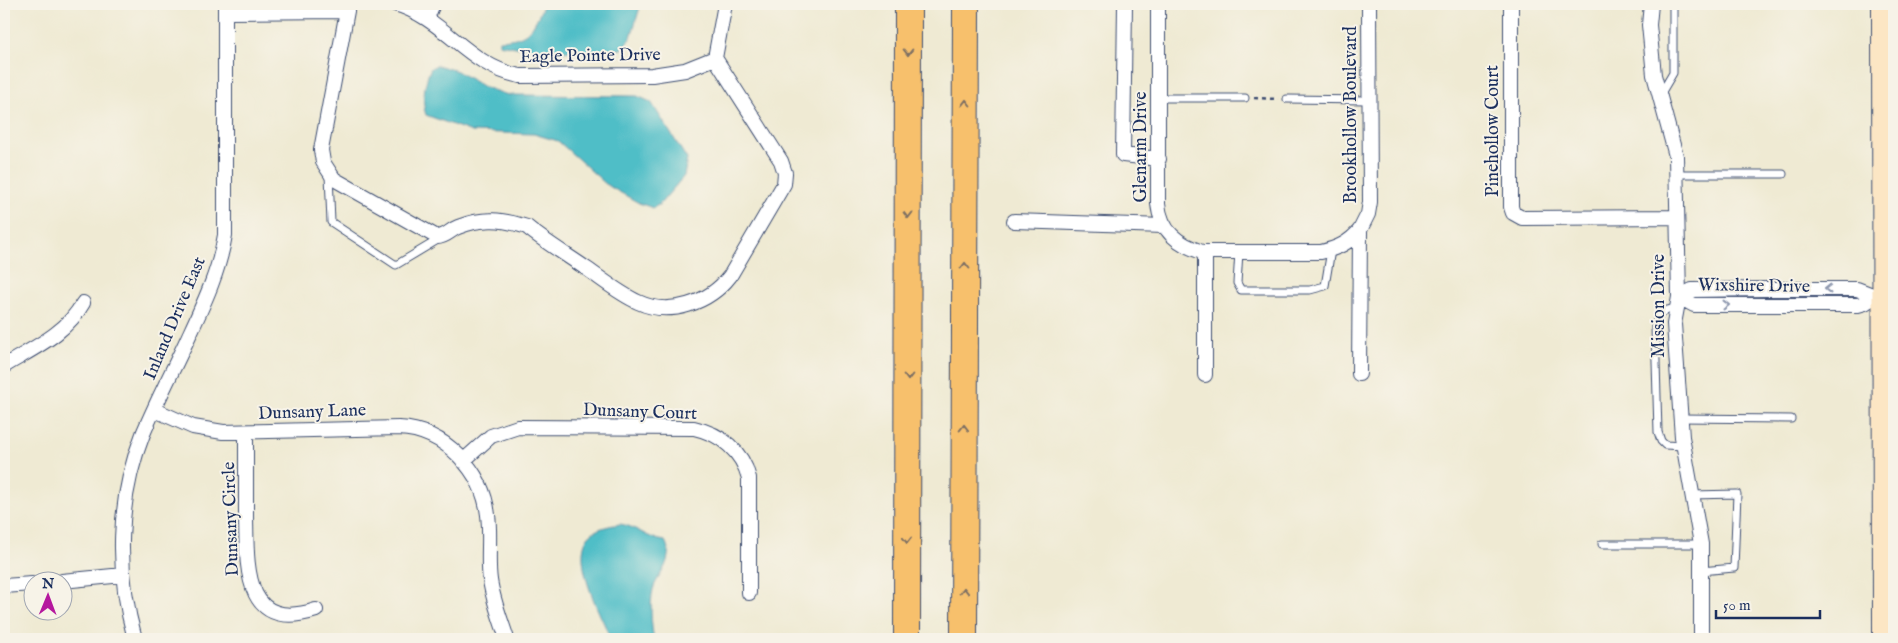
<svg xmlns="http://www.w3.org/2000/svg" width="1898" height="643" viewBox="0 0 1898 643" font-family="'IM FELL English',serif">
<rect width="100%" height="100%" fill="#f7f3e8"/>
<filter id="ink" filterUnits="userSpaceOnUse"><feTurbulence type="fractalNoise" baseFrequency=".02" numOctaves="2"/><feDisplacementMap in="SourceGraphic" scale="10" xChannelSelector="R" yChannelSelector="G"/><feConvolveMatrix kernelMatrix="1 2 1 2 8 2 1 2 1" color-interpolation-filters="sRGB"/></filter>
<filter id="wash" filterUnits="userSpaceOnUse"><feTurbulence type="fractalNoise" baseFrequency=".0096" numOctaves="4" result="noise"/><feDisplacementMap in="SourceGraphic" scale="20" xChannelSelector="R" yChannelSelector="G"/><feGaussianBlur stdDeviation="1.12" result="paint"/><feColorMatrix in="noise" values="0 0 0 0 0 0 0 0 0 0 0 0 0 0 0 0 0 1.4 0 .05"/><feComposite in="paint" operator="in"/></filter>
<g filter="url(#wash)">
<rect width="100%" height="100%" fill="#efead3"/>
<path fill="#50bec7" stroke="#367692" d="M544 4H641L631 37 622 49C581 53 539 52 499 44V40C530 39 532 29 544 4Z
M437 65 457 71 484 87 508 95 637 96 651 102 687 159 684 176 660 204 653 208 639 203 607 185 558 141 534 134 472 132 426 115C421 102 425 80 431 68Z
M620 524C636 526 647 539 665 541 674 557 662 571 655 584 649 595 651 628 654 639H609L608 632C598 611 572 559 588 537 595 528 609 526 620 524Z"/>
</g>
<g filter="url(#ink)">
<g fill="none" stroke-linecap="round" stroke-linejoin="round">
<defs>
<path id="lane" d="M1660 95 1673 73V4
M1159 98H1245
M1287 99 1368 100
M1676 174H1783
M329 175 331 222 396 265 441 238
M1239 252 1237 283 1241 290H1310L1325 286 1331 250
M1677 308C1663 310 1658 313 1655 327L1658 432 1661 441 1665 445 1684 446
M1680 418 1791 419
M1692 495 1737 494 1734 568 1701 571
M1602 544H1701"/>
<path id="street" d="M347 4V11L321 150 323 162 334 179 437 237C446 237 450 230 458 227 483 217 502 219 527 227 545 242 567 255 587 269 603 280 620 294 638 302 670 317 709 303 730 276L784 184 785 173 781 161 715 58
M395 4C445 18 467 66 520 76L652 75 685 70 715 58
M1125 4 1123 155 1159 159
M1158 4V204C1161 232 1178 244 1202 252H1321C1338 248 1349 243 1360 230
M1511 4V207L1513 213 1522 218 1677 217
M1651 4 1649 25 1654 75 1676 156 1679 297 1674 324 1682 437 1701 544V639
M225 12 347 11
M427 18 433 4
M715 58 725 4
M1014 221 1164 226
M1205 252V375
M1679 297 1694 305H1858L1865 303 1875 296 1894 295
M1679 297 1692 290 1767 289H1857L1875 296
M4 366C33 348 66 334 83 303
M1359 374 1360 230 1368 214 1370 202 1369 4
M155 410 193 427 223 432 399 428C445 430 483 471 488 515 491 537 487 559 490 580 493 601 501 620 507 639
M246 432C246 460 246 488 246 516 247 566 243 633 316 610
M463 461 491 436 518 427 694 428C721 434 742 451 749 478V593
M62 581 123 575
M4 586 32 584
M135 639C116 572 117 500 143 434 156 403 172 372 186 342 202 307 219 273 225 235V4"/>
<path id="secondary" d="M1882 4 1883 639"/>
<path id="highway" d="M907 639 908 4
M964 639 966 4"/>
</defs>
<use href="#lane" stroke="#3b4b70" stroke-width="9"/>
<use href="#street" stroke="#3b4b70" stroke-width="16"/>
<use href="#secondary" stroke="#3b4b70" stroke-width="22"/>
<use href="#highway" stroke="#3b4b70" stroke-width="28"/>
<path stroke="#3b4b70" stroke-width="2.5" stroke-dasharray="4 4" stroke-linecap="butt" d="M1254 98 1278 99"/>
<use href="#lane" stroke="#fff" stroke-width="7"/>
<use href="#street" stroke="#fff" stroke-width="14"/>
<use href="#secondary" stroke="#fce6c4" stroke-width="20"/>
<use href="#highway" stroke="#f7c06c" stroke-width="26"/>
</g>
<defs><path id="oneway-chevron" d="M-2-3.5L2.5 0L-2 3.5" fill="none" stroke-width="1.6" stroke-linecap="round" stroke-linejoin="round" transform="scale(1.25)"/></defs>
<g stroke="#7e7064">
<use href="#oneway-chevron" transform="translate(908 52) rotate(90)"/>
<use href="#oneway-chevron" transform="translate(966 103) rotate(-90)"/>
<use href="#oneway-chevron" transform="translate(908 215) rotate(90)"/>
<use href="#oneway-chevron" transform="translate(965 266) rotate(-90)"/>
<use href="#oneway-chevron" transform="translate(908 377) rotate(90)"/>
<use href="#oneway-chevron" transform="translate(964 428) rotate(-90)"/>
<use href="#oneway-chevron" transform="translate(907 540) rotate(90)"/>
<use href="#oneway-chevron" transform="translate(964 591) rotate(-90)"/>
</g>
<g stroke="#8d97ae">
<use href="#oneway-chevron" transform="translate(1828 289) rotate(-180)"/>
<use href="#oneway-chevron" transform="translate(1726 305)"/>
</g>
</g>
<g text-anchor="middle" stroke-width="4" stroke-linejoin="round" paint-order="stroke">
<g font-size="18" fill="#1b2f5e" stroke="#f7f3e8">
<text transform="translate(590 55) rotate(-1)" y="6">Eagle Pointe Drive</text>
<text transform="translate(1350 115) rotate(-90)" y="6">Brookhollow Boulevard</text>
<text transform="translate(1492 131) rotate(-90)" y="6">Pinehollow Court</text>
<text transform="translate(1140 147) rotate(-90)" y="6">Glenarm Drive</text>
<text transform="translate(1754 285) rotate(1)" y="6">Wixshire Drive</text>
<text transform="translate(1658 306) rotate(-90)" y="6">Mission Drive</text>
<text transform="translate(174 318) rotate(-67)" y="6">Inland Drive East</text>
<text transform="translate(312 411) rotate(-2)" y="6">Dunsany Lane</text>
<text transform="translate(640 411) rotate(2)" y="6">Dunsany Court</text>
<text transform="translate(230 519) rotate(-92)" y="6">Dunsany Circle</text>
</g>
</g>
<rect width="1898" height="643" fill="none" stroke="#f7f3e8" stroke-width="20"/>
<g transform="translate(48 596) rotate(1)"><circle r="24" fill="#f7f3e8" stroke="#9fa5b1"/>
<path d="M0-4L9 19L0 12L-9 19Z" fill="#b5179e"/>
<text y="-8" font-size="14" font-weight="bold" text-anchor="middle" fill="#1b2f5e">N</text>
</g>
<path d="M1716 610v8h104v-8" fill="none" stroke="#1b2f5e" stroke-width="2.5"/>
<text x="1723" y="610" font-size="15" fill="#1b2f5e" stroke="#f7f3e8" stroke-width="4" paint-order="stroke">50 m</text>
</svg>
